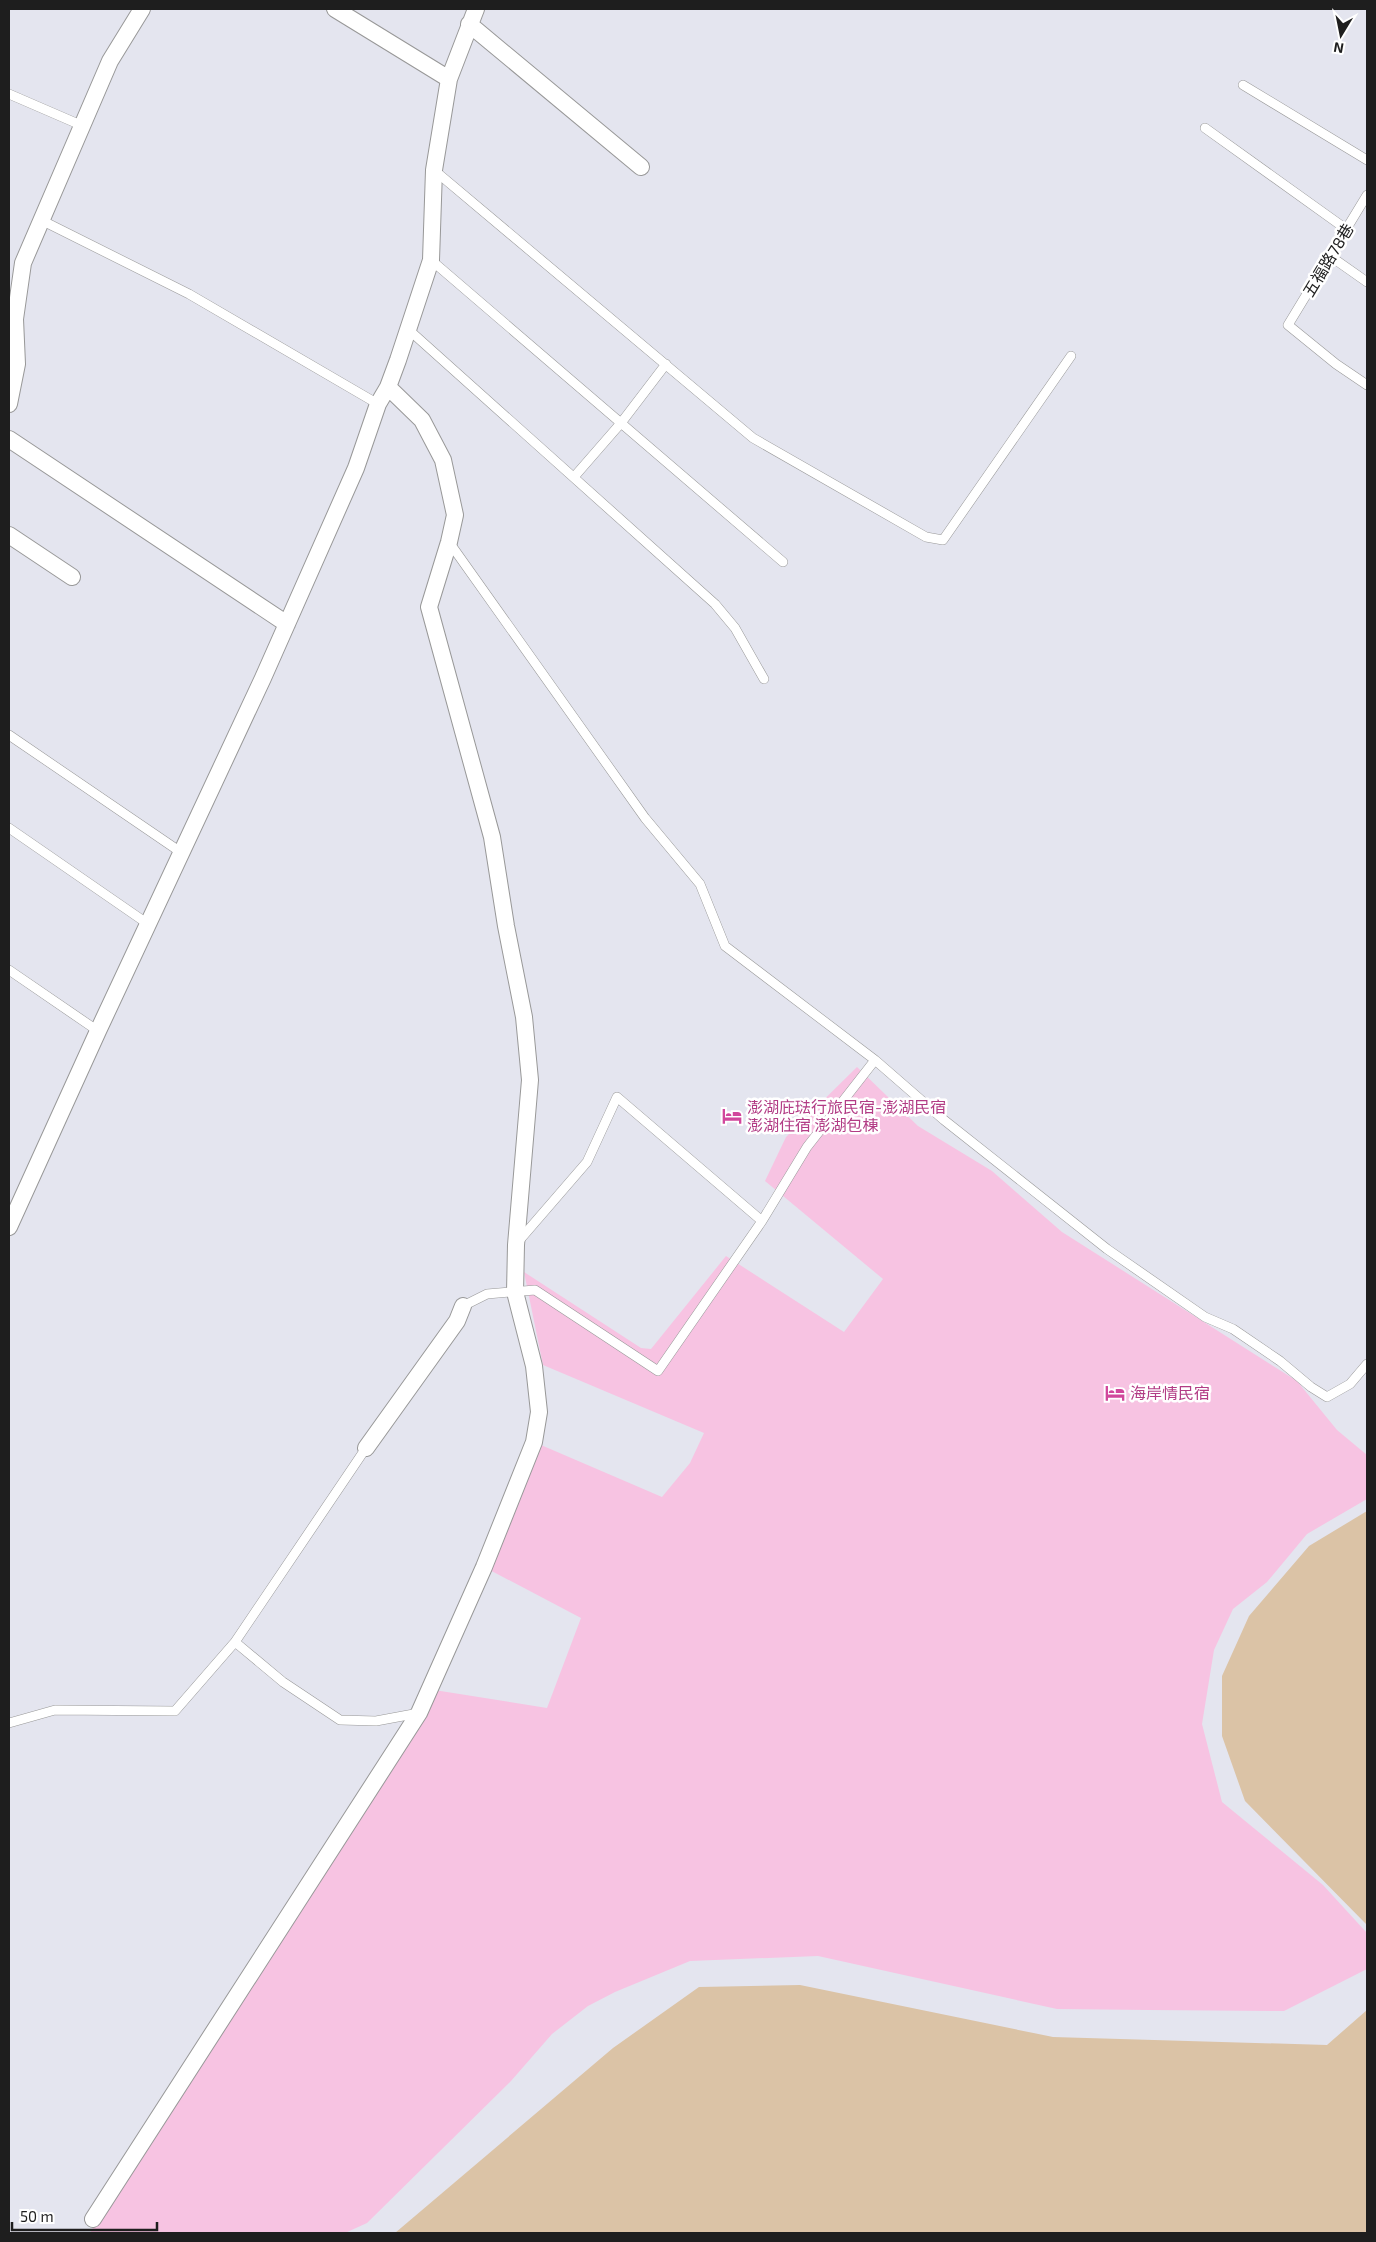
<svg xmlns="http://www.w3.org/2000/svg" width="1376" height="2242" viewBox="0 0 1376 2242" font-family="'Exo 2','Noto Sans TC',sans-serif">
<rect width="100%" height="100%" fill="#e4e5ef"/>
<path fill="#f7c3e2" d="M857 1067 918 1126 992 1171 1062 1232 1297 1381 1337 1430 1367 1455V1499L1307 1534 1267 1582 1233 1609 1214 1650 1202 1724 1222 1802 1323 1885 1367 1933V1969L1284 2011 1149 2010 1057 2009 818 1956 690 1961 615 1992 588 2006 552 2034 511 2081 367 2223 345 2233H90L145 2141 428 1689 547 1708 581 1618 484 1567 534 1442 662 1497 690 1463 704 1433 543 1365 524 1272 641 1348 651 1349 726 1256 844 1332 883 1279 765 1181 786 1137Z"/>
<path fill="#dbc3a6" d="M1367 1511V1925L1245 1801 1222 1736V1676L1249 1616 1309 1546Z
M800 1985 1053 2037 1327 2045 1367 2010V2233H395L613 2048 699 1987Z"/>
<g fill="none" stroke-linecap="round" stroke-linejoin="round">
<defs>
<path id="lane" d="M1243 85 1367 160
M9 94 83 126
M1205 128 1346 229
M434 170 753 438 926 537 943 540 1071 356
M1367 195 1288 325 1336 364 1367 385
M41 220 189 294 378 404
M1330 256 1367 282
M431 260 783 562
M409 330 715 604 735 628 764 679
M574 477 621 423 666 364
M449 542 645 818 700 884 725 946 875 1060 944 1120 1107 1249 1205 1317 1233 1329 1280 1361 1311 1387 1327 1397 1350 1384 1367 1364
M9 735 182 853
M9 828 148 924
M9 970 98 1031
M517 1243 587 1162 617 1097 762 1221
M463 1306 487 1294 535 1290 658 1371 762 1221 807 1147 875 1060
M235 1642 366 1448
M9 1723 55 1710 175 1711 235 1642 283 1682 340 1720 376 1721 419 1713"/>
<path id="street" d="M335 9 449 79
M469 24 641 167
M9 404 17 364 15 319 23 263 110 61 142 9
M9 439 287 624
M9 535 72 577
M9 1227 98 1031 263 678 356 468 378 404 388 387 398 360 431 260 434 170 449 79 476 9
M366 1448 457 1321 463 1306
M93 2219 419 1713 484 1567 534 1442 539 1412 534 1366 515 1292 516 1245 530 1080 524 1017 506 926 492 837 429 607 449 542 455 515 443 460 422 420 388 387"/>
</defs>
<use href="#lane" stroke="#989898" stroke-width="10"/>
<use href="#street" stroke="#989898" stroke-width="18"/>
<use href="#lane" stroke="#fff" stroke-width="9"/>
<use href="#street" stroke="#fff" stroke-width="16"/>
</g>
<defs>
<symbol id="hotel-bare" viewBox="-9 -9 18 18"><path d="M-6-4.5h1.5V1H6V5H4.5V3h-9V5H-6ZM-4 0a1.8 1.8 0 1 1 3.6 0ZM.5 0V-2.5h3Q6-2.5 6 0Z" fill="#d1479c" stroke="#fff" stroke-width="2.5" paint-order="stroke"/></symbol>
</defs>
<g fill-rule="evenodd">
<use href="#hotel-bare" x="718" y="1102" width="28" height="28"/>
<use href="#hotel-bare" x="1101" y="1379" width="28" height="28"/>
</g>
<g text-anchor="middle" stroke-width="5" stroke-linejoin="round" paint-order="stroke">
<g font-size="16" fill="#1e1e1e" stroke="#fff">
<text transform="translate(1328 260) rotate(-59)" y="6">五福路78巷</text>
</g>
<g font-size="16" fill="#b23c85" stroke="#fff" text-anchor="start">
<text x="747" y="1113">澎湖庇琺行旅民宿-澎湖民宿<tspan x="747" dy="18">澎湖住宿 澎湖包棟</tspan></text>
<text x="1130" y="1399">海岸情民宿</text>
</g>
</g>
<rect width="1376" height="2242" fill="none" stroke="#1e1e1e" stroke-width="20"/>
<g transform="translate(1341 35) rotate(190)" stroke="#ffffff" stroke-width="4" paint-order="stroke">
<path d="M0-4L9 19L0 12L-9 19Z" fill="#1e1e1e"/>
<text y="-8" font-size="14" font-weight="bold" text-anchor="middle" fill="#1e1e1e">N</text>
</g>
<path d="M12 2222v8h145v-8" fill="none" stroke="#1e1e1e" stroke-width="2.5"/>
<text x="20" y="2222" font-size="15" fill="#1e1e1e" stroke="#ffffff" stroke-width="4" paint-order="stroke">50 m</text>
</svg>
